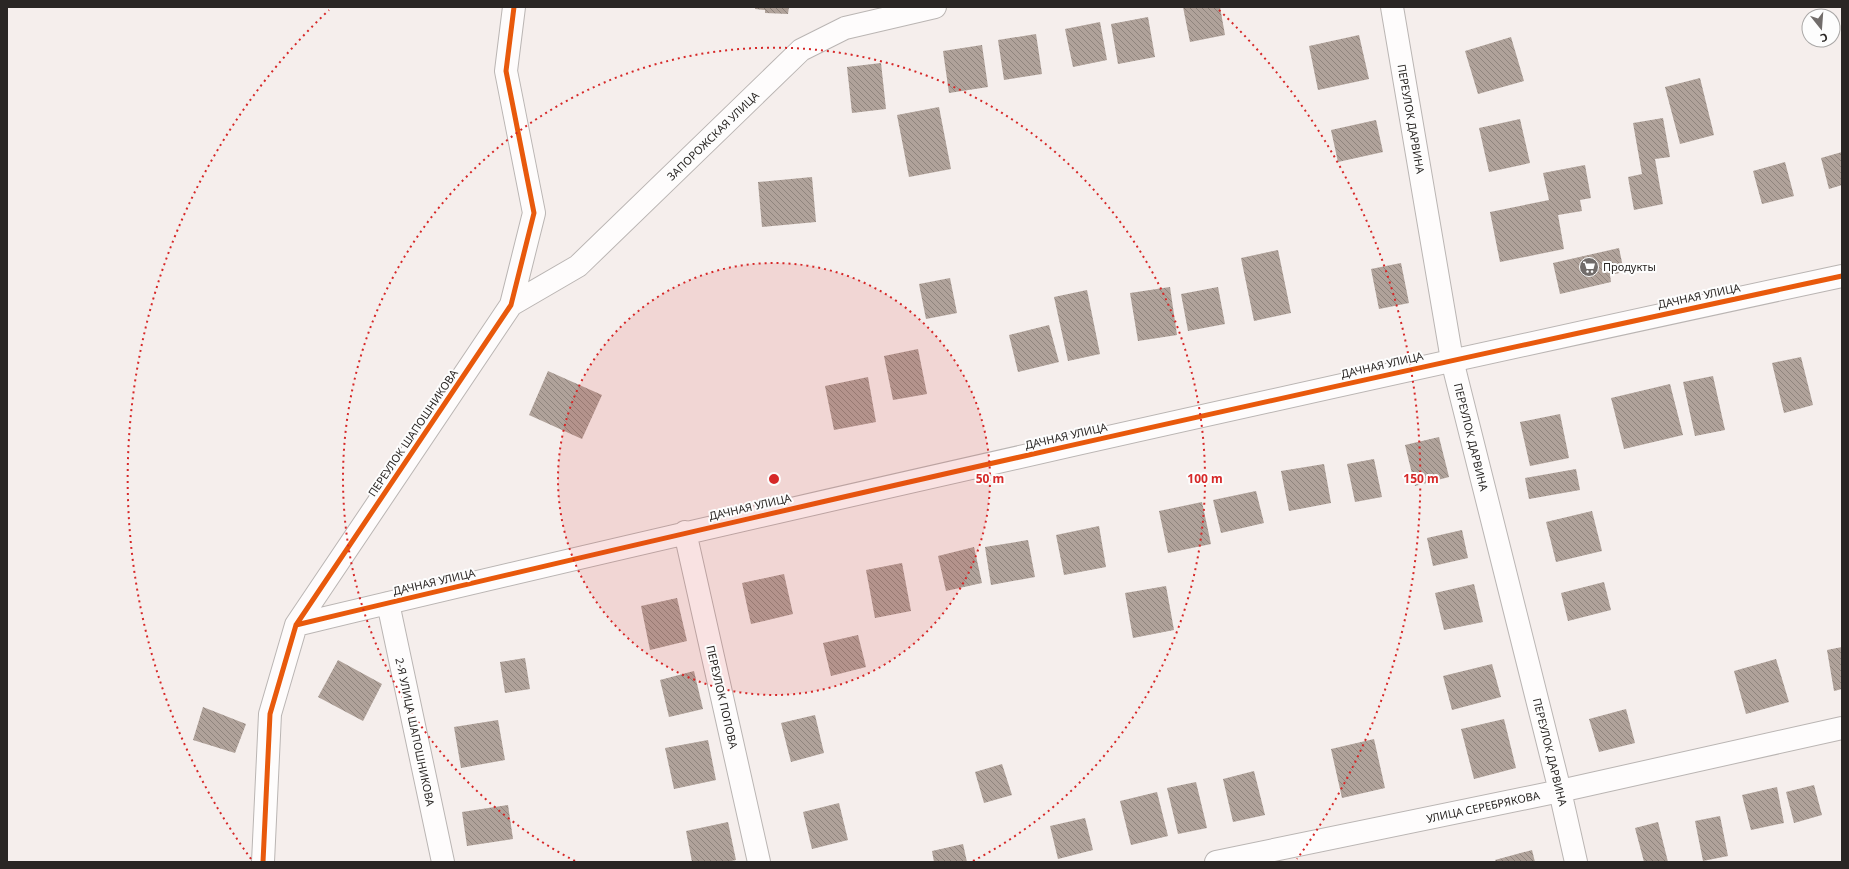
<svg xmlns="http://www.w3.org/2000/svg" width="1849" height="869" viewBox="0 0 1849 869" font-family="'Noto Sans',sans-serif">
<defs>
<pattern id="building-back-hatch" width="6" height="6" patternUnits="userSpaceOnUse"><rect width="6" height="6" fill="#b0a29a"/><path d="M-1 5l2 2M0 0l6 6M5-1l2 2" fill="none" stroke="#8f847d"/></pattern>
</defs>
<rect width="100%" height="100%" fill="#f5eeec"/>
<path fill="url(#building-back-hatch)" d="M755 7H789L788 14 765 13V10L755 9Z
M1183 7H1220L1225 35 1190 42Z
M1148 17 1155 57 1118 64 1111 24Z
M1100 22 1107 60 1073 67 1065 29Z
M1036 34 1042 74 1004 80 998 40Z
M1359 35 1369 79 1318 90 1309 46Z
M1511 37 1524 81 1478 94 1465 51Z
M982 45 988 87 949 93 943 51Z
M881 63 886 109 852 113 847 67Z
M1700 78 1714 135 1680 144 1665 87Z
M939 107 951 169 909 177 897 115Z
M1663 118 1670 157 1655 159 1663 204 1634 210 1628 177 1642 174 1633 123Z
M1520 119 1530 163 1489 172 1479 128Z
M1376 120 1383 152 1338 162 1331 130Z
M1842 152V185L1829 189 1821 158Z
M1785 162 1794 196 1762 204 1753 171Z
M1585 165 1591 198 1580 200 1582 211 1558 215 1564 249 1500 262 1490 212 1549 200 1543 173Z
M812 177 816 222 762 227 758 182Z
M1619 248 1624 272 1610 275 1611 282 1560 294 1553 263Z
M1278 250 1291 313 1254 321 1241 258Z
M1401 263 1409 303 1379 309 1371 269Z
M950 278 957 313 926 319 919 284Z
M1170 287 1177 335 1138 341 1130 293Z
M1218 287 1225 324 1188 331 1181 294Z
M1087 290 1100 354 1068 361 1054 297Z
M1049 325 1059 362 1018 372 1009 335Z
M918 349 927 394 893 400 884 356Z
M1801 357 1813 405 1784 413 1772 363Z
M548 371 602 395 582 439 529 415Z
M1713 376 1725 430 1695 436 1683 382Z
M868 377 876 422 834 430 825 386Z
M1670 384 1683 435 1624 449 1611 398Z
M1560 414 1569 458 1530 466 1520 422Z
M1439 437 1449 477 1415 486 1405 445Z
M1374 459 1382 497 1355 502 1347 464Z
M1324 464 1331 503 1289 511 1281 471Z
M1576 469 1580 490 1529 499 1525 478Z
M1256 491 1264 523 1221 533 1213 500Z
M1202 502 1211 544 1168 553 1159 511Z
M1592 511 1602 551 1556 562 1546 522Z
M1099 526 1106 567 1064 575 1056 535Z
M1462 530 1468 558 1433 566 1427 538Z
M1028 540 1035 577 991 585 985 547Z
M974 547 982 583 946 591 938 556Z
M902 563 911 611 875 618 866 570Z
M784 574 793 614 751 624 742 583Z
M1604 582 1611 610 1568 621 1561 593Z
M1474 584 1483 622 1444 630 1435 593Z
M1166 586 1174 630 1133 638 1125 593Z
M677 598 687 641 650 650 641 606Z
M858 635 866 667 831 676 823 643Z
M1842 647V689L1834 691 1827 650Z
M525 658 530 689 505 693 500 662Z
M1776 659 1789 702 1746 714 1734 671Z
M338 660 382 684 363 721 318 697Z
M1492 664 1501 697 1452 710 1443 676Z
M694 671 703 709 669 717 660 680Z
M203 707 246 724 235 753 193 740Z
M1626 709 1635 743 1599 752 1589 719Z
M815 715 824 753 791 762 781 723Z
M1504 719 1516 768 1474 779 1461 729Z
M498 720 505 760 461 768 454 727Z
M1374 739 1385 788 1342 798 1331 749Z
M708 740 716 780 674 789 665 748Z
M1002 764 1012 795 984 803 975 772Z
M1254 771 1265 815 1233 822 1223 779Z
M1196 782 1207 828 1178 834 1167 788Z
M1814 785 1822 815 1794 823 1786 792Z
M1777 787 1784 823 1751 830 1742 795Z
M1157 792 1168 836 1131 845 1120 801Z
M839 803 848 840 812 849 803 812Z
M508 805 513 839 467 846 462 812Z
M1720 816 1728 856 1703 861 1695 821Z
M1085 818 1093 850 1058 859 1050 826Z
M728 822 736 860 727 862H692L686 831Z
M1658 822 1668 862H1644L1635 828Z
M963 844 967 862H934L932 851Z
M1532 850 1535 862H1496L1495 860Z"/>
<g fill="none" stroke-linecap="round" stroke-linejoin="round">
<defs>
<path id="minor" d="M1392 7 1452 360 1560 791 1576 862
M511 305 578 266 801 50 845 28 935 7
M685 532 759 862
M388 603 443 862
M296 625C810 502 1326 387 1842 276
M263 862 270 714 296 625 511 305 534 213 506 71 514 7
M1216 862 1560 791 1842 728"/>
</defs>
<use href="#minor" stroke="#bab5b3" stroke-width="24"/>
<use href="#minor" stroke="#fefcfc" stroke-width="22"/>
<defs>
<path id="cycleway" d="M296 625C810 502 1326 387 1842 276
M263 862 270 714 296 625 511 305 534 213 506 71 514 7"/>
</defs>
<use href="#cycleway" stroke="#fdfdfd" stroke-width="8"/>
<use href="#cycleway" stroke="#e8590c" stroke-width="5"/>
</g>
<circle cx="774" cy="479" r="216" fill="#d62828" fill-opacity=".12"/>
<g fill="none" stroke="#d62828" stroke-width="2" stroke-dasharray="2 4">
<circle cx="774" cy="479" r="216"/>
<path d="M575 861A431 431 0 1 1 973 861"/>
<path d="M251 859A647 647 0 0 1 329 10M1219 10A647 647 0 0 1 1297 859"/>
</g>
<defs>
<symbol id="supermarket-disc" viewBox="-11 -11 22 22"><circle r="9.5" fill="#716c6a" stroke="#fdfdfd"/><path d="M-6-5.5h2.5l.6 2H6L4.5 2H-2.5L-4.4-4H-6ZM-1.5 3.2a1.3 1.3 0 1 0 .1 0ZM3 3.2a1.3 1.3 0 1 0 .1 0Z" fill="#fff"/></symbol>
</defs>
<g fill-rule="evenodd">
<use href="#supermarket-disc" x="1578" y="256" width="22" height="22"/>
</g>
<g text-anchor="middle" stroke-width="4" stroke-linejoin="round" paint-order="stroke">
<g font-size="11" fill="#2a2624" stroke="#fdfdfd">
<text transform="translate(1411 119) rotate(80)" y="4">ПЕРЕУЛОК ДАРВИНА</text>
<text transform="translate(713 136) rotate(-44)" y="4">ЗАПОРОЖСКАЯ УЛИЦА</text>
<text transform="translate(1699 296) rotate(-12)" y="4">ДАЧНАЯ УЛИЦА</text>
<text transform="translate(1382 365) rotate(-13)" y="4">ДАЧНАЯ УЛИЦА</text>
<text transform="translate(413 433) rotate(-56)" y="4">ПЕРЕУЛОК ШАПОШНИКОВА</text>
<text transform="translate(1066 436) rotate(-13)" y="4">ДАЧНАЯ УЛИЦА</text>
<text transform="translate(1471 437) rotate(76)" y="4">ПЕРЕУЛОК ДАРВИНА</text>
<text transform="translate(750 507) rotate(-13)" y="4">ДАЧНАЯ УЛИЦА</text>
<text transform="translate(434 582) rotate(-13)" y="4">ДАЧНАЯ УЛИЦА</text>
<text transform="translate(722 697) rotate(77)" y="4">ПЕРЕУЛОК ПОПОВА</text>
<text transform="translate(415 732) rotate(78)" y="4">2-Я УЛИЦА ШАПОШНИКОВА</text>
<text transform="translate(1550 752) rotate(76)" y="4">ПЕРЕУЛОК ДАРВИНА</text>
<text transform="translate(1483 807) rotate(-12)" y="4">УЛИЦА СЕРЕБРЯКОВА</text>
</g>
<g font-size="11" fill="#2a2624" stroke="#fdfdfd" text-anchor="start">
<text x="1603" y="271">Продукты</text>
</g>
</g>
<circle cx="774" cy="479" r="6" fill="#d62828" stroke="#fdfdfd" stroke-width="2"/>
<g font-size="12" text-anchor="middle" font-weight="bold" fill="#d62828" stroke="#fdfdfd" stroke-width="4" stroke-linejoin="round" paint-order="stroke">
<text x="990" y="483">50 m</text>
<text x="1205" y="483">100 m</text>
<text x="1421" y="483">150 m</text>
</g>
<rect width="1849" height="869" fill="none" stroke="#2a2624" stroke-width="16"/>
<g transform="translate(1821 28) rotate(163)"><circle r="19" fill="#fdfdfd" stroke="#a9a7a6"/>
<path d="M0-3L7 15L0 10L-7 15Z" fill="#716c6a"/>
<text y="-6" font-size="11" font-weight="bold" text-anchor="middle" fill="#2a2624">С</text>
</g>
</svg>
